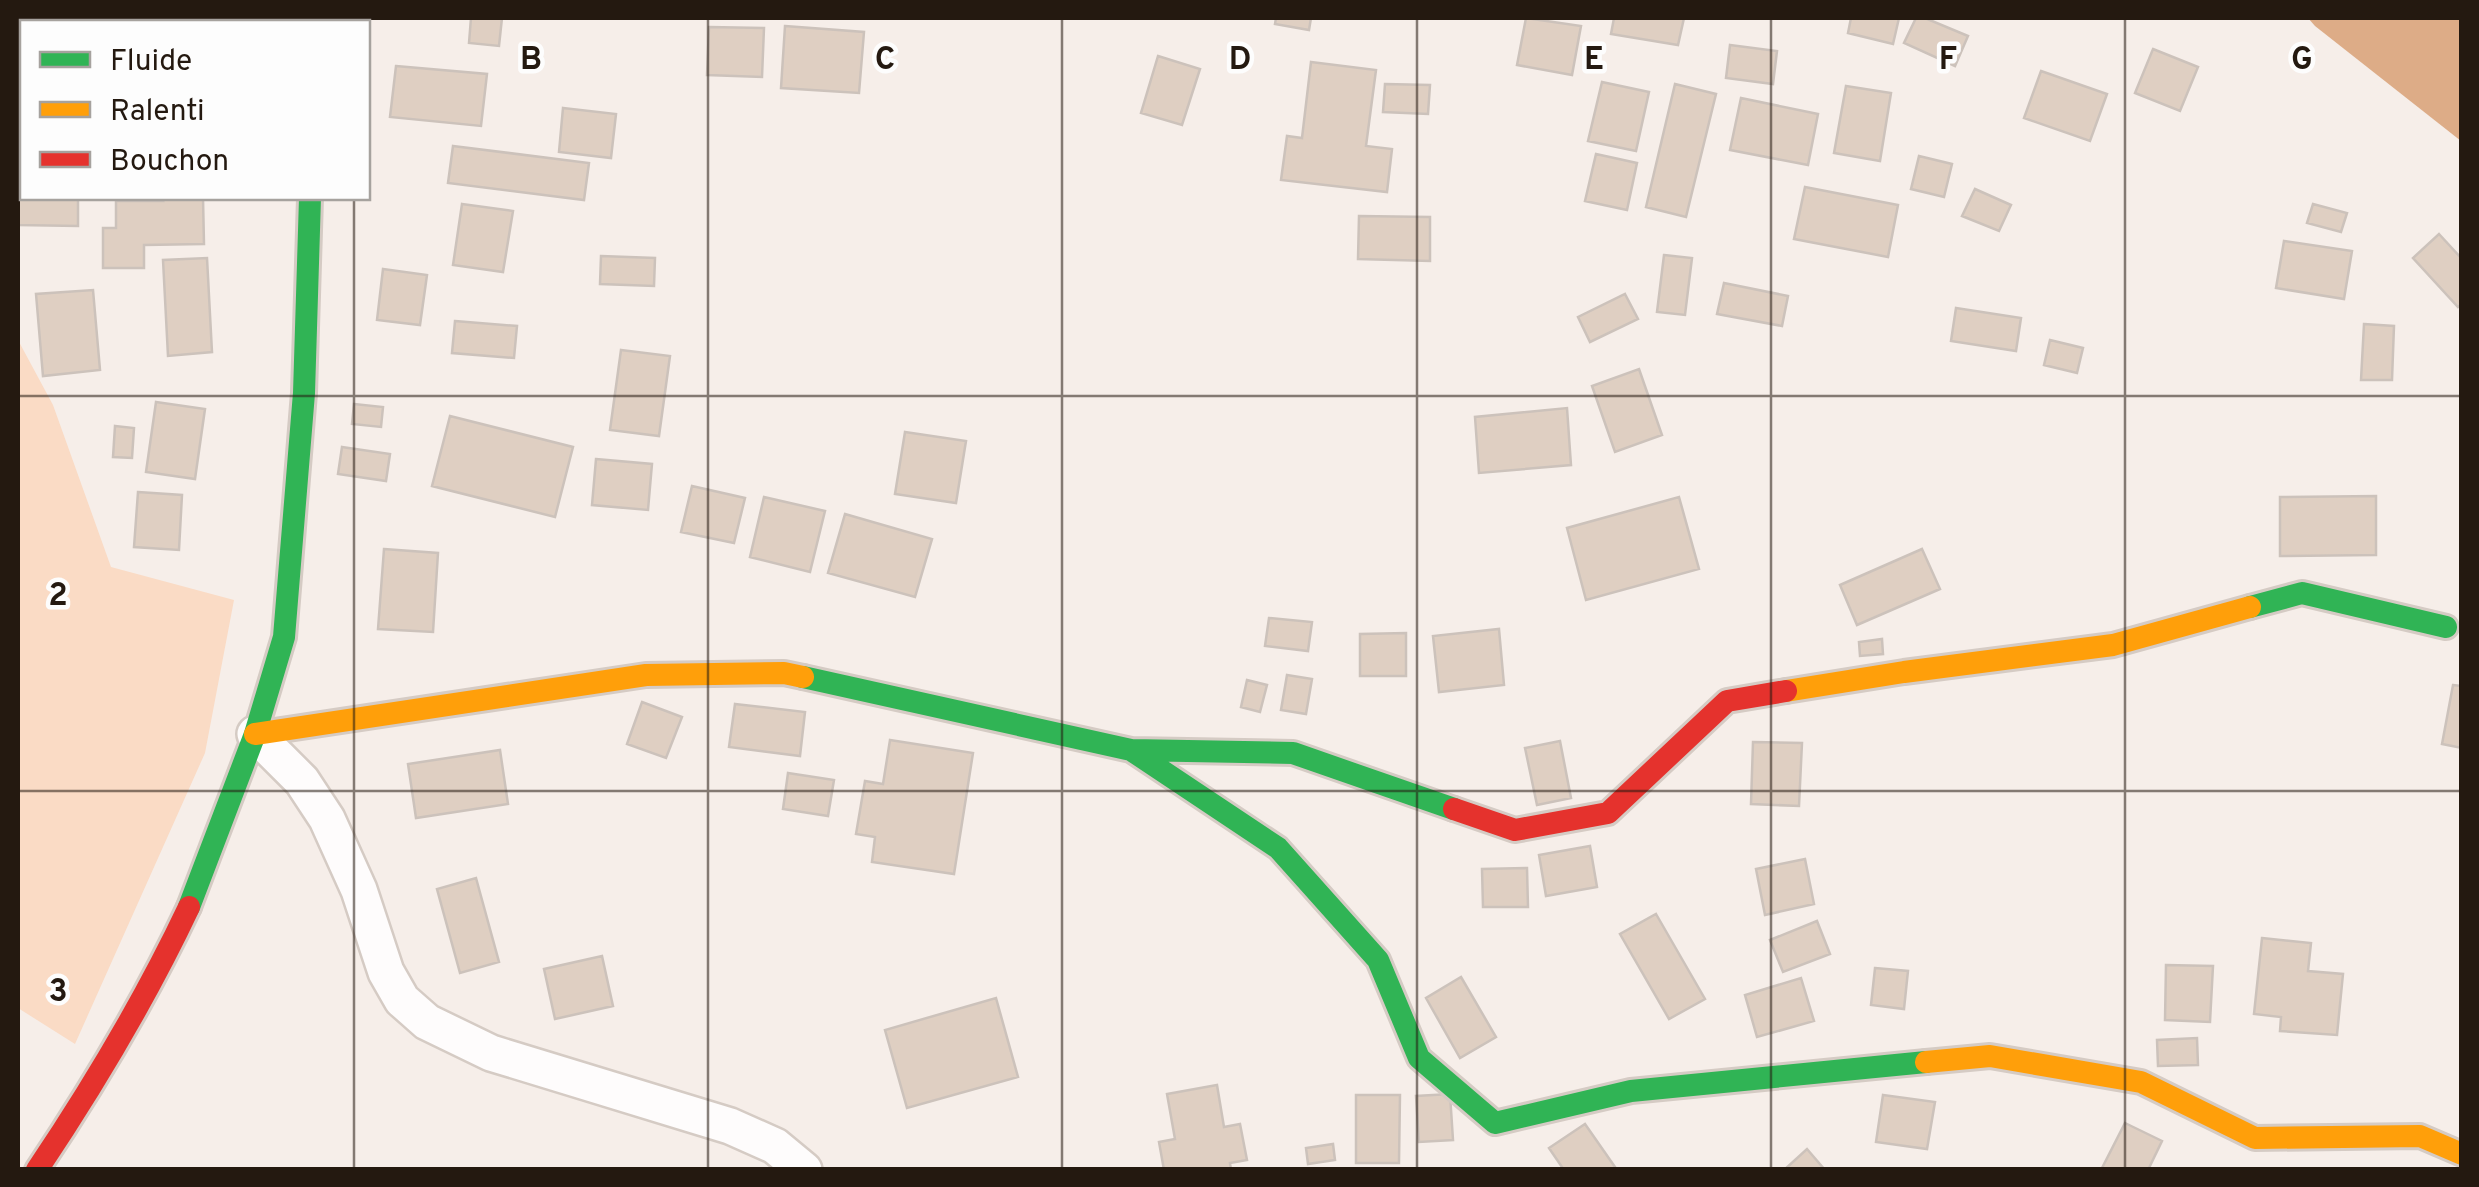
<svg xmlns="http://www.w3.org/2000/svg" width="2479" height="1187" viewBox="0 0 2479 1187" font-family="Overpass,sans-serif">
<rect width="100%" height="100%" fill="#f6eee9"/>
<path fill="#fadbc5" d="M18 340 53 405 111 567 234 600 205 753 75 1044 18 1008Z"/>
<path fill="#ddac87" d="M2308 18H2461V141L2315 26Z"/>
<path fill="#dfcfc2" stroke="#ccc2bb" stroke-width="2.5" d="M471 18H502L499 46 469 43Z
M1276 18H1311L1309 30 1275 24Z
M1526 18 1581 26 1572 75 1517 65Z
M1614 18H1684L1678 45 1611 34Z
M1851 18H1899L1893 44 1848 33Z
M1916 18H1925L1968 36 1955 66 1904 43Z
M785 26 864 32 859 93 781 88Z
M709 27 764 28 762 77 707 75Z
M1730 45 1777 51 1773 84 1726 78Z
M2153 49 2198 67 2180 111 2135 93Z
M18 55 22 56V198H78V226L18 225Z
M1158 56 1200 69 1182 125 1141 113Z
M1311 62 1376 70 1366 146 1392 149 1387 192 1281 180 1287 136 1302 138Z
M396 66 487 74 481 126 390 117Z
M2041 71 2107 94 2090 141 2024 118Z
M1602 82 1649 92 1636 151 1588 141Z
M1385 84 1430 85 1428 114 1383 112Z
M1675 84 1716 94 1686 217 1646 207Z
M1846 86 1891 93 1880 161 1834 153Z
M1741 98 1818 114 1808 165 1730 150Z
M563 108 616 114 611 158 559 152Z
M453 146 589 163 584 200 448 183Z
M1596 154 1637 163 1627 210 1585 201Z
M1919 156 1952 164 1944 197 1911 189Z
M1805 187 1898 205 1888 257 1794 239Z
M1975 189 2011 205 1999 231 1962 216Z
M162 198H203L204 244 144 245V268H103V228H116V201H163Z
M462 204 513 211 503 272 453 265Z
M2313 204 2347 213 2341 232 2307 223Z
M1359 216 1430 217V261L1358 259Z
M2439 234 2462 259V304L2458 307 2413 258Z
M2284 241 2352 251 2344 299 2276 288Z
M1664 255 1692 258 1685 315 1657 312Z
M601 256 655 258 654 286 600 284Z
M207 258 212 352 168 356 163 260Z
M383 269 427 275 420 325 377 320Z
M1724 283 1788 296 1782 326 1717 314Z
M93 290 100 370 43 376 36 294Z
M1625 294 1638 319 1590 342 1578 317Z
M1956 308 2021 318 2016 351 1951 341Z
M455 321 517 326 514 358 452 353Z
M2364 324 2394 326 2392 380H2361Z
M2050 340 2083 348 2077 373 2044 365Z
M621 350 670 356 659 436 610 430Z
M1639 369 1662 435 1615 452 1592 386Z
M156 402 205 409 195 479 146 472Z
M354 404 383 407 381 427 352 424Z
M1567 408 1571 465 1479 473 1475 417Z
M450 416 573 447 555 517 432 486Z
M115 426 134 428 132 458 113 457Z
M905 432 966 441 956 503 895 494Z
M342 447 390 454 386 481 338 474Z
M596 459 652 464 648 510 592 505Z
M692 486 745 498 734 543 681 532Z
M138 492 182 495 179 550 134 547Z
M2376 496V555L2280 556V497Z
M764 497 825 511 810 572 750 557Z
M1679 497 1699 569 1586 600 1567 528Z
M845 514 932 539 915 597 828 573Z
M384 549 438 553 433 632 378 629Z
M1922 549 1940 589 1857 625 1840 585Z
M1269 618 1312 622 1308 651 1265 646Z
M1499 629 1504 685 1439 692 1433 636Z
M1406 633V676H1360V634Z
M1882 639 1883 654 1860 656 1859 642Z
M1287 675 1312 679 1306 714 1281 710Z
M1247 680 1267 685 1260 712 1241 707Z
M2453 685 2462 686V748L2442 744Z
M642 702 682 717 666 758 627 744Z
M735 704 805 712 800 756 729 747Z
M890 740 973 753 954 874 872 862 875 837 856 834 865 781 883 784Z
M1560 741 1571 798 1537 805 1525 748Z
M1753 742 1802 743 1799 806 1751 804Z
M500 750 508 804 416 818 408 764Z
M788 773 834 780 828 816 783 809Z
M1590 846 1597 887 1546 896 1539 855Z
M1805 859 1814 904 1765 915 1756 869Z
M1527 868 1528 907H1483L1482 869Z
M476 878 499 962 460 973 437 889Z
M1656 914 1705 999 1669 1019 1620 934Z
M1817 921 1830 954 1783 972 1770 940Z
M2262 938 2311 943 2308 971 2343 974 2337 1035 2280 1031 2281 1017 2254 1014Z
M602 956 613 1006 555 1019 544 969Z
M2166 965 2213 966 2210 1022 2165 1020Z
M1875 968 1908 971 1904 1009 1871 1005Z
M1461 977 1496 1037 1460 1058 1426 998Z
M1801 978 1814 1021 1757 1037 1745 995Z
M996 998 1018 1077 907 1108 885 1030Z
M2197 1038 2198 1065 2158 1066 2157 1040Z
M1217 1085 1224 1127 1240 1124 1247 1160 1230 1163 1231 1170H1164L1159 1142 1175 1139 1167 1094Z
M1450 1094 1453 1140 1419 1142 1416 1096Z
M1356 1095H1400L1399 1163H1356Z
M1883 1095 1935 1102 1927 1149 1876 1142Z
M2125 1123 2162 1141 2148 1170H2101Z
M1585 1124 1615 1167 1611 1170H1564L1549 1148Z
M1333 1144 1335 1160 1308 1164 1306 1148Z
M1807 1149 1825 1170H1784Z"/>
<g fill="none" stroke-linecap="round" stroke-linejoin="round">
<defs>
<path id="street" d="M255 734 302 781 327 819 359 890 386 972 402 1000 427 1022 491 1053 730 1126 775 1146 804 1170"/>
<path id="fast" d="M2250 607 2302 593 2446 627
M803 677 1131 750 1293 753 1454 809
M1131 750 1278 848 1378 960 1419 1058 1495 1123 1631 1091 1926 1062
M189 907 255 734 284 637 304 393 310 198"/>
<path id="slow" d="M313 18V22
M1786 691 1904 672 2113 645 2250 607
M255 734 646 675 784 673 803 677
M1926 1062 1990 1056 2141 1082 2255 1138 2420 1136 2462 1154"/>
<path id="jam" d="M1454 809 1515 830 1608 813 1727 701 1786 691
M37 1170C94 1085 145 1000 189 907"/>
</defs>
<use href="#street" stroke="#d5cbc4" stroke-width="40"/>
<use href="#fast" stroke="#d5cbc4" stroke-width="28"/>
<use href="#slow" stroke="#d5cbc4" stroke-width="28"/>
<use href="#jam" stroke="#d5cbc4" stroke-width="28"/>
<use href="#street" stroke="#fefcfc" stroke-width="35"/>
<use href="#fast" stroke="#30b455" stroke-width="22"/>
<use href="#slow" stroke="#ff9f0a" stroke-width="22"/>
<use href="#jam" stroke="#e5322d" stroke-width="22"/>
</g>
<path fill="none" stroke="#241910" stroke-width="2.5" stroke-opacity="0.55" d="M354 18V22M708 18V1170M1062 18V1170M1417 18V1170M1771 18V1170M2125 18V1170M354 198V1170M18 396H2462M18 791H2462"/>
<g font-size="32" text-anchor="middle" font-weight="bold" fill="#241910" stroke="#fdfdfd" stroke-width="9" stroke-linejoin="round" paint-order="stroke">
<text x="531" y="69">B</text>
<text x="885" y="69">C</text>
<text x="1240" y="69">D</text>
<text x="1594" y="69">E</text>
<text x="1948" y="69">F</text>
<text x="2302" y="69">G</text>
<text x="58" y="605">2</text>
<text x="58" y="1001">3</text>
</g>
<rect width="2479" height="1187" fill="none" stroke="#241910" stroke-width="40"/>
<rect x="20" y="20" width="350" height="180" fill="#fdfdfd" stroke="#a6a29e" stroke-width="2.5"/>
<rect x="40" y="52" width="50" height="15" fill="#30b455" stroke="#a6a29e" stroke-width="2.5"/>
<text x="110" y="70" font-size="30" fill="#241910">Fluide</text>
<rect x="40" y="102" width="50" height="15" fill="#ff9f0a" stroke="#a6a29e" stroke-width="2.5"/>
<text x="110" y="120" font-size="30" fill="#241910">Ralenti</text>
<rect x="40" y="152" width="50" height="15" fill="#e5322d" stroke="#a6a29e" stroke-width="2.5"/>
<text x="110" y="170" font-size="30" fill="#241910">Bouchon</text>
</svg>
